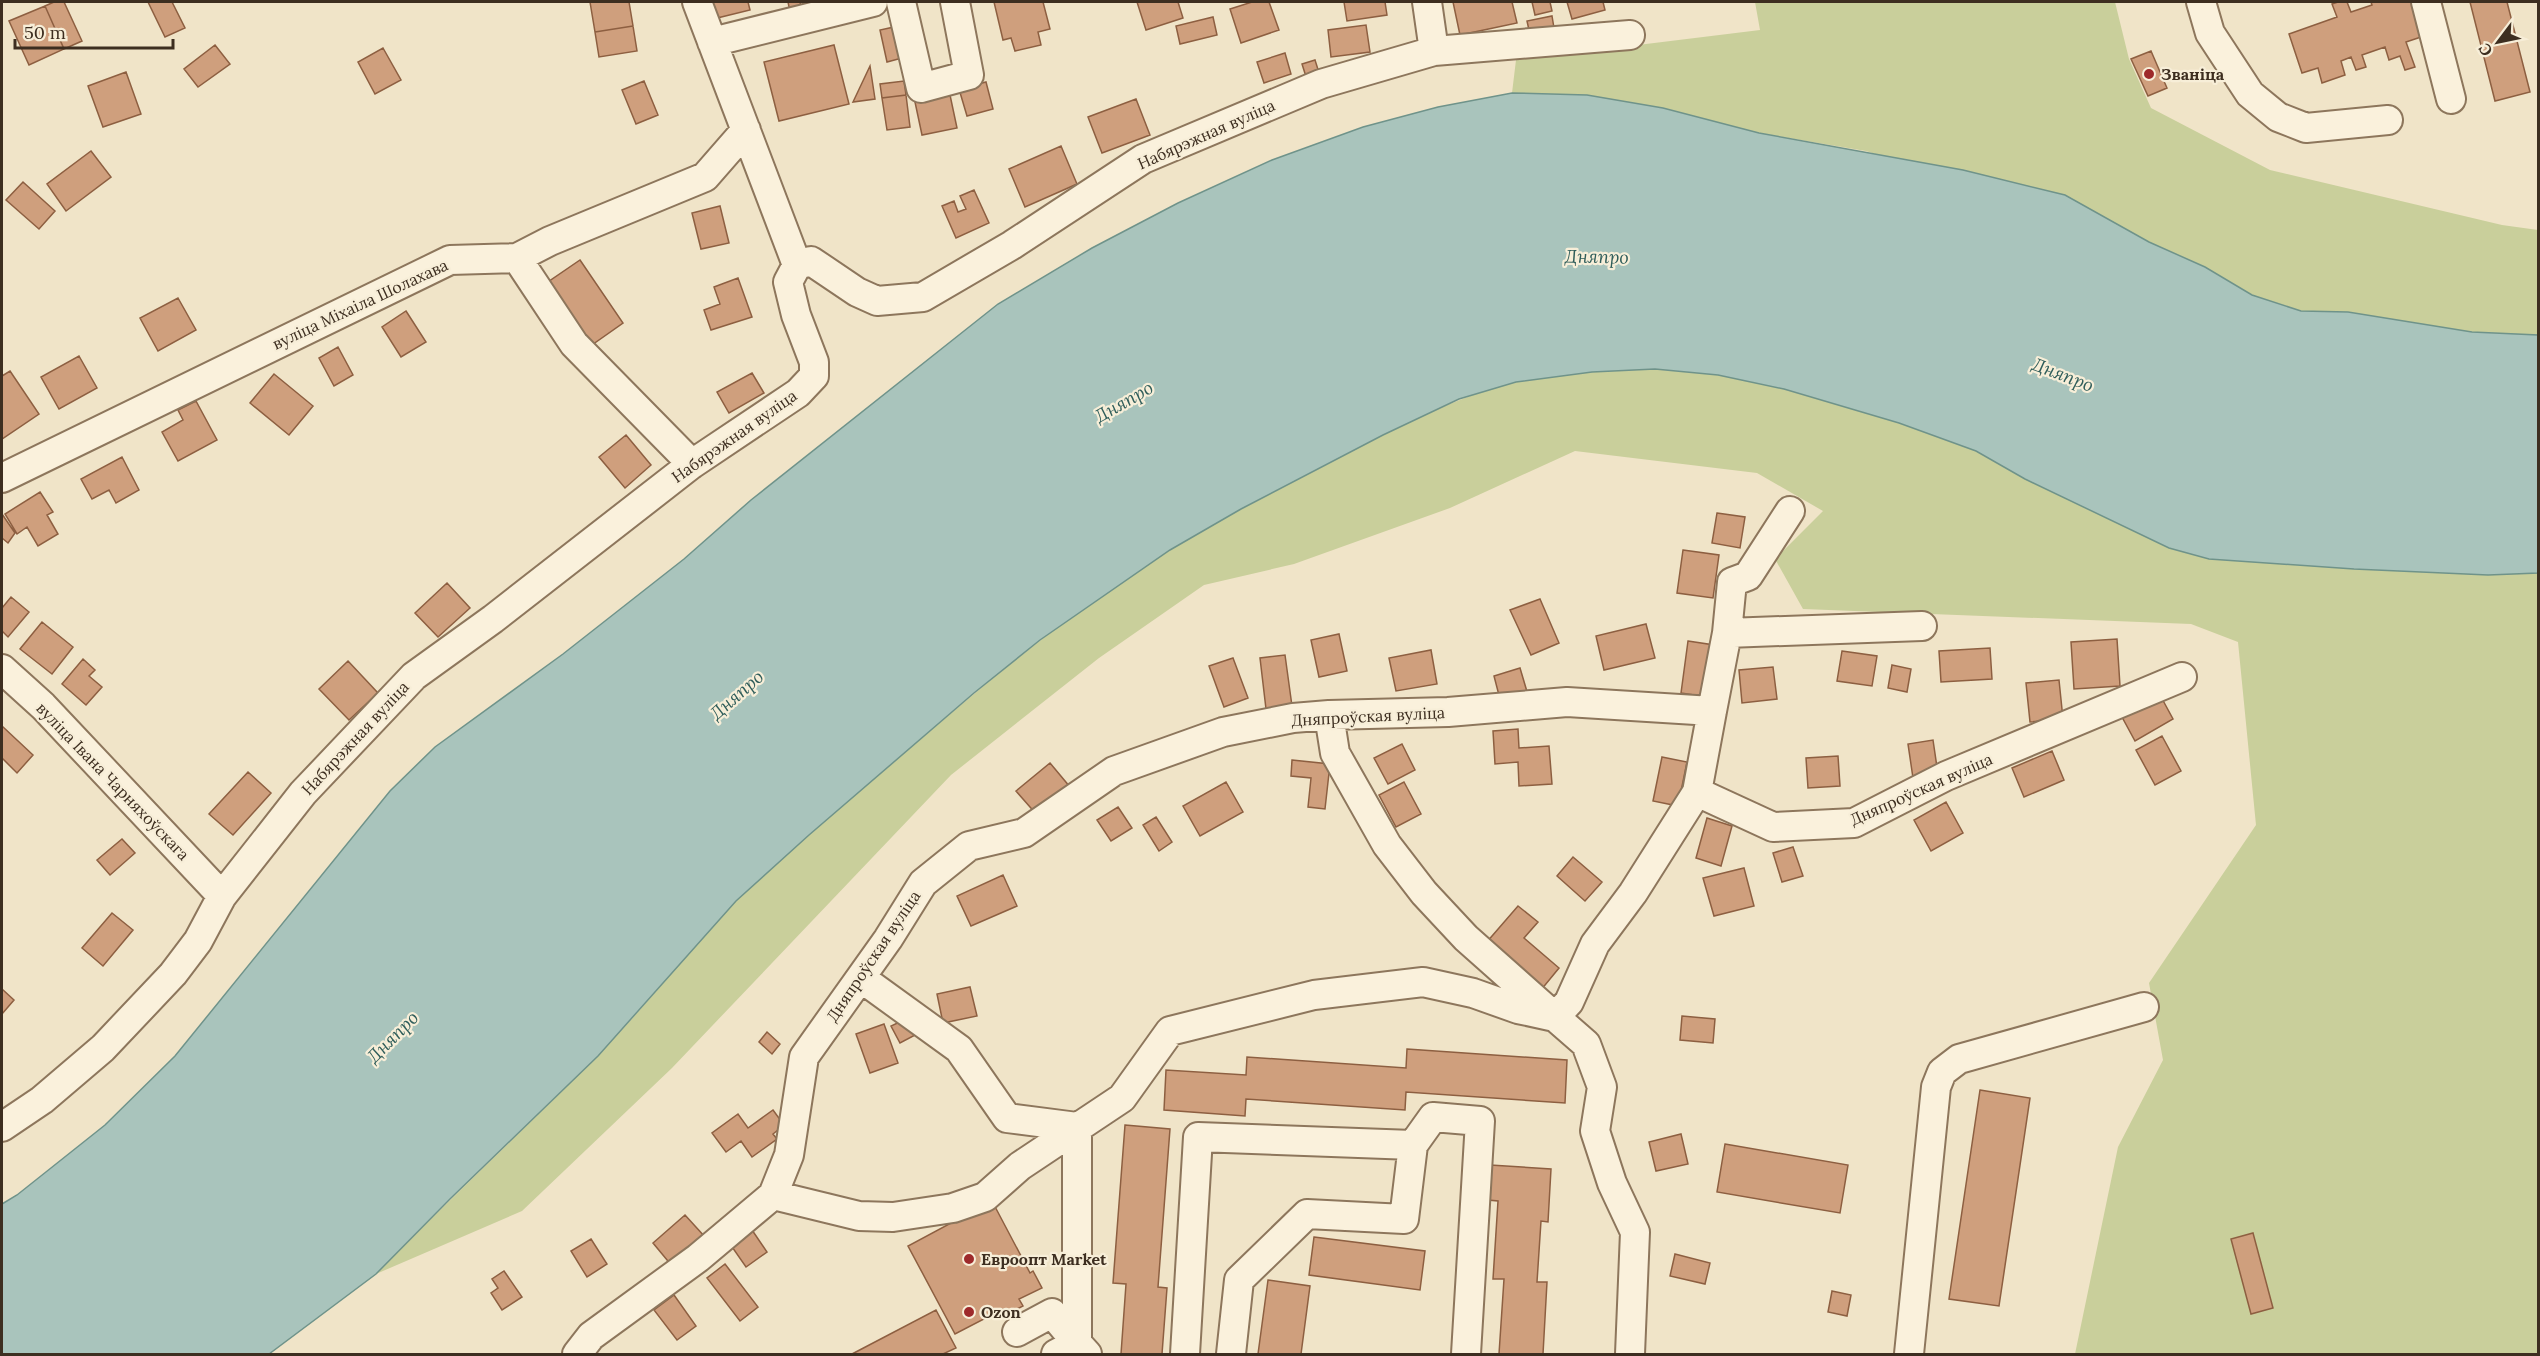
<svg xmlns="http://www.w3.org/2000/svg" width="2540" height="1356" viewBox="0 0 2540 1356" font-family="Lora,serif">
<rect width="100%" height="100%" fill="#f0e4c8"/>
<path fill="#c9cf9b" d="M1755 2H2115L2129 59 2151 108 2270 170 2502 225 2538 230V335L2472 332 2348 312 2301 311 2252 295 2205 267 2149 242 1866 151 1759 133 1663 108 1587 95 1512 93 1516 60 1760 30Z
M1655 369 1718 375 1784 389 1899 423 1976 451 2025 479 2069 498 2301 564 2354 569 2488 575 2538 573V1354H2075L2118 1147 2163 1060 2149 983 2256 825 2238 642 2191 624 1803 609 1775 559 1823 511 1757 473 1575 451 1450 508 1294 564 1204 585 1099 658 951 775 672 1068 522 1211 376 1274C447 1201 522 1132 594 1059 643 1010 686 954 734 903 779 857 830 817 879 775 972 695 1066 613 1172 549 1220 519 1270 494 1320 468 1382 436 1443 401 1511 383 1556 371 1609 371 1655 369Z"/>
<path fill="#a9c4bc" stroke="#6f938a" stroke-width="1.5" d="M1512 93 1587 95 1663 108 1759 133 1963 170 2065 195 2149 242 2205 267 2252 295 2301 311 2348 312 2472 332 2538 335V573L2488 575 2354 569 2209 559 2169 548 2025 479 1976 451 1899 423 1784 389 1718 375 1655 369 1592 372 1516 382 1459 399 1383 435 1241 509 1170 550 1040 640 974 693 809 835 736 901 598 1056 450 1199 376 1274 269 1354H2V1204L17 1195 105 1125 175 1056 390 791 435 747 563 654 684 559 751 500 998 304 1092 248 1178 203 1272 160 1363 127 1438 107Z"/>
<path fill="#cf9f7d" stroke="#8d5f41" stroke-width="1.5" d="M54 2H64L82 41 64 49 45 6Z
M148 2H172L185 28 165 37Z
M590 2H629L633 26 595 32Z
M709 2H748L750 10 713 19Z
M788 2H800L802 10 790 12Z
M994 2H1043L1050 29 1038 32 1041 45 1015 51 1011 38 1003 40Z
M1137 2H1178L1183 18 1146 30Z
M1252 2H1269L1279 30 1241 43 1230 9Z
M1344 2H1385L1387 15 1347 21Z
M1453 2H1512L1517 23 1460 35Z
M1532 2H1550L1552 11 1535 15Z
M1567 2H1603L1605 10 1572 19Z
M2338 2H2347L2351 12 2372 5 2371 2H2412L2424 36 2406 42 2415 67 2405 70 2400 56 2389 60 2385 47 2362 55 2366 67 2356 70 2351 57 2341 61 2345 75 2322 83 2318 68 2302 73 2289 34 2337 17 2332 4Z
M2470 2H2507L2530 92 2495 101Z
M45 6 64 49 29 65 9 21Z
M1552 16 1555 34 1531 39 1527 21Z
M1213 17 1217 35 1180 44 1176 26Z
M1366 25 1370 52 1331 57 1328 30Z
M633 26 637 51 599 57 595 32Z
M894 27 902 58 887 62 880 30Z
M215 45 230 64 198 87 184 69Z
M834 45 849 104 779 121 764 62Z
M383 48 401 80 375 94 358 62Z
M2151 51 2167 88 2148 96 2131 59Z
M1285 53 1291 74 1264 83 1257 62Z
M1315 60 1321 79 1308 83 1302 64Z
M870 66 875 99 853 102Z
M126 72 141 114 103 127 88 86Z
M644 81 658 115 636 124 622 90Z
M904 81 906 95 882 98 880 84Z
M986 82 993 109 967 116 959 89Z
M906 95 910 127 887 130 882 98Z
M950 95 957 128 922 135 915 102Z
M1136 99 1150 135 1102 153 1088 117Z
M1061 146 1077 184 1025 207 1009 169Z
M91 151 111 177 66 211 47 184Z
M23 182 55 211 39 229 6 200Z
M974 190 989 223 956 238 942 206 954 201 958 212 966 209 960 196Z
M720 206 729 243 701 249 692 213Z
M580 260 623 323 589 347 545 284Z
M738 278 752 317 711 330 704 310 720 304 714 287Z
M178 298 196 330 158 351 140 318Z
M406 311 426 342 401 357 382 327Z
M338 347 353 375 334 386 319 358Z
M79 356 97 388 59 409 41 377Z
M10 371 39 414 2 439V376Z
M752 373 764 393 729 413 717 392Z
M274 374 313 406 289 435 250 403Z
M196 401 217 440 178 461 162 432 183 420 178 410Z
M626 435 651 465 625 488 599 457Z
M122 457 139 490 116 503 109 490 92 499 81 479Z
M40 492 53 512 47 515 58 534 38 546 27 527 17 534 5 514Z
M1717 513 1745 517 1740 548 1712 543Z
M2 514 15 533 8 543 2 538Z
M1683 550 1719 555 1713 598 1677 593Z
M447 583 470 608 438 637 415 613Z
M11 597 29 612 8 637 2 631V608Z
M1540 599 1559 643 1531 655 1510 610Z
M42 622 73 647 52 674 20 649Z
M1646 624 1655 658 1604 670 1596 636Z
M1339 634 1347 671 1319 677 1311 640Z
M2117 639 2120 686 2074 689 2071 642Z
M1688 641 1714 645 1707 697 1681 693Z
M1990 648 1992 679 1941 682 1939 651Z
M1431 650 1437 684 1396 691 1389 658Z
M1842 651 1877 656 1872 686 1837 681Z
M1285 655 1292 706 1266 709 1260 658Z
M1233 658 1248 698 1224 707 1209 666Z
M83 659 95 670 89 676 102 687 86 705 62 684Z
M348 661 378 693 349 720 319 689Z
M1892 665 1911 669 1907 692 1888 688Z
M1773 667 1777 699 1742 703 1739 670Z
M1520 668 1528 695 1501 703 1494 676Z
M2059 680 2063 719 2030 722 2026 683Z
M2160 695 2173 719 2135 741 2122 717Z
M2 726 33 755 17 773 2 758Z
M1518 729 1519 748 1549 746 1552 784 1519 786 1518 762 1495 764 1493 731Z
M2162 736 2181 771 2155 785 2136 750Z
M1933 740 1938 774 1913 778 1908 744Z
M1402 744 1415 770 1388 784 1374 758Z
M2052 751 2064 780 2024 797 2012 768Z
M1838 756 1840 786 1808 788 1806 758Z
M1662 757 1687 762 1678 806 1653 801Z
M1292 760 1330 764 1325 809 1308 807 1311 778 1291 776Z
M1050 763 1070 787 1037 815 1016 791Z
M248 772 271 793 233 835 209 814Z
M1226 782 1243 812 1200 836 1183 806Z
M1404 782 1421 814 1396 827 1379 795Z
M1946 802 1963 833 1931 851 1914 820Z
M1118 807 1132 828 1111 841 1097 820Z
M1156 817 1172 842 1159 851 1143 825Z
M1707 818 1732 826 1721 866 1696 858Z
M122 839 135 853 110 875 97 860Z
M1793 847 1803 876 1782 882 1773 853Z
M1573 857 1602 882 1585 901 1557 876Z
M1744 868 1754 906 1714 916 1703 878Z
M1003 875 1017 906 971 926 957 896Z
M1518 906 1538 922 1524 938 1559 968 1541 990 1486 943Z
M112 913 133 930 103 966 82 948Z
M970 987 977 1016 943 1023 937 994Z
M2 989 14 1000 2 1014Z
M1682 1016 1715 1019 1713 1043 1680 1040Z
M910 1017 919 1033 900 1043 891 1026Z
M884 1024 898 1063 870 1073 856 1034Z
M767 1032 780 1044 772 1054 759 1042Z
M1407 1049 1567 1060 1565 1103 1406 1092 1405 1110 1246 1099 1245 1116 1164 1110 1166 1070 1246 1075 1247 1057 1406 1068Z
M1980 1090 2030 1098 1999 1306 1949 1299Z
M773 1110 784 1125 773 1134 777 1139 752 1157 741 1141 726 1152 712 1133 738 1114 748 1128Z
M1125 1125 1170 1129 1158 1287 1167 1288 1162 1354H1121L1126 1284 1113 1283Z
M1681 1134 1688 1164 1656 1171 1649 1142Z
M1725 1144 1848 1165 1840 1213 1717 1192Z
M1490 1165 1551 1169 1548 1222 1541 1221 1537 1282H1547L1543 1354H1499L1504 1279H1493L1498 1201 1488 1200Z
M992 1201 1030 1273 1033 1271 1042 1288 1019 1299 1023 1306 1006 1315 1003 1309 955 1334 908 1246Z
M685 1215 705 1237 672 1266 653 1243Z
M752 1230 767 1252 746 1267 730 1244Z
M2253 1233 2273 1308 2251 1314 2231 1239Z
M1314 1237 1425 1251 1420 1290 1309 1275Z
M591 1239 607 1264 587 1277 571 1251Z
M1675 1254 1710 1263 1705 1284 1670 1276Z
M725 1264 758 1307 740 1321 707 1278Z
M504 1271 522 1297 502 1310 491 1293 498 1288 492 1279Z
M1268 1280 1310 1286 1301 1354H1258Z
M1832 1291 1851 1295 1847 1316 1828 1312Z
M674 1295 696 1326 677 1340 654 1310Z
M936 1310 956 1348 943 1354H852Z"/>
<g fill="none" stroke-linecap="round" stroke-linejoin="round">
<defs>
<path id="minor" d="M697 2 797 265
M901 2 921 88 969 75 955 2
M1427 2 1434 51
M2201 2 2210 33 2250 94 2278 117 2306 128 2388 120
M2426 2 2451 99
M712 42 873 2
M517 258 574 344 692 464
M2 478 450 260 517 258 550 241 705 177 746 130
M1727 633 1922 626
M2 669 43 706 222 896
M1712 711 1727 633 1732 582 1748 576 1790 511
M1329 715 1335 753 1387 845 1424 893 1466 938 1555 1017 1569 1002 1595 944 1633 893 1697 792
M861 978 959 1049 1007 1118 1077 1127V1343L1087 1354
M2 1127 42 1100 103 1048 173 974 198 941 222 896 303 793 414 676 493 619 692 464 798 393 814 376V362L796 315 788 282 797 265 811 261 857 292 877 301 923 297 1012 245 1143 159 1321 84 1434 51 1630 35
M1413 1145 1433 1117 1480 1121 1466 1354
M773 1195 859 1216 893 1217 953 1208 985 1197 1020 1166 1122 1098 1170 1031 1314 995 1423 982 1473 993 1518 1009 1555 1017 1586 1044 1602 1087 1595 1131 1612 1183 1635 1232 1630 1354
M1017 1332 1052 1313 1077 1343 1056 1354
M577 1354 591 1336 698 1258 773 1195 789 1155 804 1057 888 939 923 883 969 846 1024 833 1114 771 1223 732 1293 718 1329 715 1448 712 1567 702 1712 711 1697 792 1773 827 1854 823 1946 776 2182 677
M1185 1354 1198 1137 1413 1145 1404 1219 1307 1214 1239 1280 1231 1354
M1909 1354 1936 1087 1942 1072 1959 1059 2144 1007"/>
</defs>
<use href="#minor" stroke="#8d765c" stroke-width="32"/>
<use href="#minor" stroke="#faf1dc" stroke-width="28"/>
</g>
<g fill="#9e2a2b" stroke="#f7eed8" stroke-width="2">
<circle cx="2149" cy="74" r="6"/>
<circle cx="969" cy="1259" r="6"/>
<circle cx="969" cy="1312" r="6"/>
</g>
<g text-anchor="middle" stroke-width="4.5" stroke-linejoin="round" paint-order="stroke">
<g font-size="16" font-weight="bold" fill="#3d2e20" stroke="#f7eed8" text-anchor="start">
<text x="2161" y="80">Званіца</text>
<text x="981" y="1265">Евроопт Market</text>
<text x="981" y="1318">Ozon</text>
</g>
<g font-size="16" fill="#3d2e20" stroke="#f7eed8">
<text transform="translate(1206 134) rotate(-24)" y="6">Набярэжная вуліца</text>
<text transform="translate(360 304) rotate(-25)" y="6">вуліца Міхаіла Шолахава</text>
<text transform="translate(734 436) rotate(-35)" y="6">Набярэжная вуліца</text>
<text transform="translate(1368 716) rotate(-3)" y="6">Дняпроўская вуліца</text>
<text transform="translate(355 738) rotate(-47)" y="6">Набярэжная вуліца</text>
<text transform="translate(113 781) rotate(46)" y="6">вуліца Івана Чарняхоўскага</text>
<text transform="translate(1921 789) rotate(-24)" y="6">Дняпроўская вуліца</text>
<text transform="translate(873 956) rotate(-56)" y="6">Дняпроўская вуліца</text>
</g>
<g font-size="18" font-style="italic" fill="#2f5d5a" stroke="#f7eed8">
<text transform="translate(1597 257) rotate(1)" y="6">Дняпро</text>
<text transform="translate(2063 375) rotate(21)" y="6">Дняпро</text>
<text transform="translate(1124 402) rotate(-30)" y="6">Дняпро</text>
<text transform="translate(737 695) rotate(-41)" y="6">Дняпро</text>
<text transform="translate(393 1037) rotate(-45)" y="6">Дняпро</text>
</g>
</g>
<rect width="2540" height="1356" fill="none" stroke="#3d2e20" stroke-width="6"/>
<g transform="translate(2498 42) rotate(238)" stroke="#f7eed8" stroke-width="4.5" paint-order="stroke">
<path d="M0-4.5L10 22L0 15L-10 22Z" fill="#3d2e20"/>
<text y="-9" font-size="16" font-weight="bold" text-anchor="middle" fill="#3d2e20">С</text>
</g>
<path d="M15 39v9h158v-9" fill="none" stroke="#3d2e20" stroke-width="3"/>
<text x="24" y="39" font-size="18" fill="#3d2e20" stroke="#f7eed8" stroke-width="4.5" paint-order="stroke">50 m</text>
</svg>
